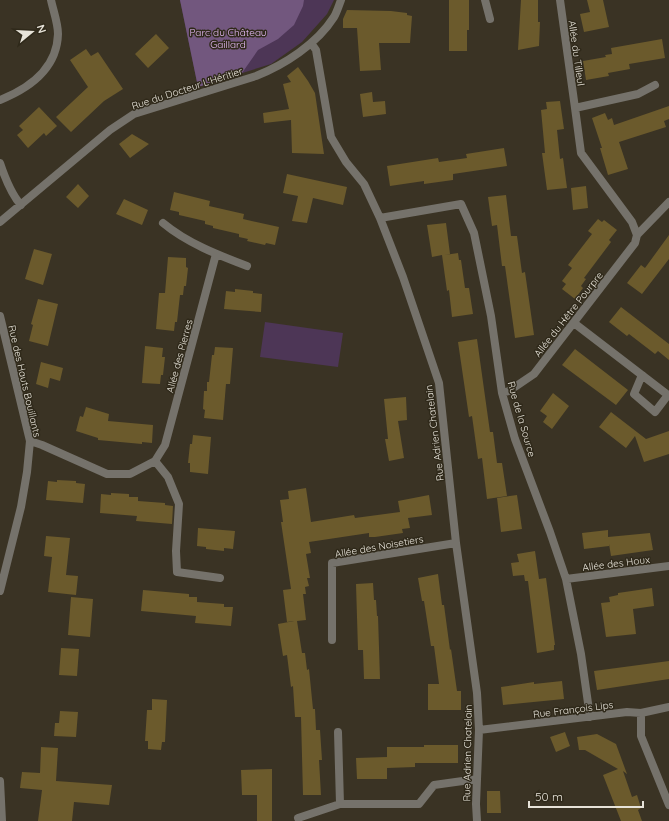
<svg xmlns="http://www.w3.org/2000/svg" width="669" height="821" viewBox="0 0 669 821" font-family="Quicksand,sans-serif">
<rect width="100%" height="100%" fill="#3a3324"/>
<path fill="#4d3656" d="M180 0H334L327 14 302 42 271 64 198 87Z
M265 322 343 333 338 367 260 357Z"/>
<path fill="#72577e" d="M180 0H304L303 6 294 25 278 39 258 50 242 73 198 87Z"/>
<path fill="#6b5a2c" d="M449 0H469V30H467V51H449Z
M521 0H538V22H540L539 46 518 50Z
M587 0H603L609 27 584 32 580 14 590 12Z
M347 10 391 11 407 13V15L412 16 410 43H379L381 70 360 71 357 28H343V19Z
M156 34 169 48 148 68 135 54Z
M662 39 665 58 629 64 630 69 608 73 609 76 586 80 583 61 606 57 605 55 612 54 611 48Z
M86 49 91 56 98 52 123 89 104 101 71 132 56 117 88 87 70 60Z
M298 67 308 81 315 93 324 154 292 153 291 120 264 123 263 113 289 109 283 84 291 82 287 76Z
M372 92 373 102 385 101 386 114 363 117 360 94Z
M560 101 564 129 557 130 560 159 563 158 567 188 547 190 542 153H545L541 110 547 109 546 102Z
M669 106V119L664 121 666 127 619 142 628 169 608 175 600 148H602L592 118 605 113 608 120 612 118 614 125Z
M39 107 57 126 46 136 44 133 28 148 17 135 23 130 19 126Z
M132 134 149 144 130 158 119 144Z
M504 148 507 166 453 174V180L424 184V181L390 186 387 166 438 158 439 162 467 158 466 154Z
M287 174 347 187 343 205 313 198 307 223 292 221 298 196 283 193Z
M78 184 89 196 78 208 66 197Z
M586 186 588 208 573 210 571 188Z
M174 192 210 201 209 206 244 214 243 219 279 227 275 245 266 243 265 245 247 241 248 239 239 237V234L213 228V226L205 224V221L179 215V212L170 210Z
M506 195 511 236H517L522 273 525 272 534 335 515 338 505 266H502L497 225 492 226 488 197Z
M124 199 148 210 142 225 116 214Z
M598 219 602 222 604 220 617 230 609 240 611 242 584 278 586 279 581 286 583 288 575 299 562 289 566 284 562 281 572 268 568 265 592 234 588 231Z
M446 223 450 254 445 255 458 253 459 260H461L465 288H469L473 314 452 317 449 290 447 291 442 255 432 257 427 225Z
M669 235V259L642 294 627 283 641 265 645 268Z
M34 249 52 254 43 285 25 279Z
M168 257 186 258V267L188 268 186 286H184L183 295H180L177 322H175L174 331 156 329 159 293H165Z
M235 289 253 291V293L262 294 261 312 224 309 226 291 235 292Z
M38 299 58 304 48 346 29 341 33 325 31 324Z
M621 307 669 344V360L658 351 655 354 629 334 627 336 609 322Z
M477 339 490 432H493L497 463H502L507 496 487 499 482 458 478 459 472 416 469 417 458 342Z
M145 346 163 348 162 357H165L163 375H161L160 384 142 383Z
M215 347 233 348 230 384H226L223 420 204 418 205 410 203 409 204 391H207V382H209L212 355H214Z
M575 349 628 390 616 405 562 365Z
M41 362 63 368 60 381 50 378 48 388 36 384Z
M553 393 569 406 552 429 543 422 547 416 540 411Z
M406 397 407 420 398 421 404 458 389 461 385 439H388L384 399Z
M86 407 109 414 108 421 153 425 152 443 142 442V444L98 440V438L76 431 80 416 83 417Z
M611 412 646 439 669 431V454L644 462 635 436 626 448 599 427Z
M193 435 211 437 208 474 190 472V463H188L190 444H192Z
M57 480 76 481V483L85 484 83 503 46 500 48 481 57 482Z
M306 488 311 522 354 515 355 518 400 512 398 501 429 495 432 515 408 518 410 528 402 529 403 533 375 537H369V533L309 542 311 553 306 554 310 578H307L309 586 305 587 306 594H303L306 620 297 621 302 653H305L307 670 309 669 313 709H315L316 730H320L322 760H319L321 795H303L301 717H295L293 686 291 687 287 655 283 656 278 624 294 621 287 622 283 590 291 589 281 522H283L280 500 289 499 288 491Z
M111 493 129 494V497H138V501L165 503V505L173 506 172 524 136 521 137 516 100 513 101 494 111 495Z
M517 495 522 529 501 532 497 498Z
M198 528 235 531 233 549 224 548V551L206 549V547L197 546Z
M608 530V537L650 533 653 550 611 556 609 544V546L584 549 582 533Z
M46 536 70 538 66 575 78 576 76 595 48 592 52 557 44 556Z
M535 551 539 579 546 578 555 645H554V650L537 653 528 581H525L524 575 513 576 511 563 519 562 517 554Z
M438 574 442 605H444L450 650 451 649 457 691H461V710H428V684H439L434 646H431L424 601H422L418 578Z
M373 583 374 600H376L377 616H378L380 679H364L363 650H358L356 584Z
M652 588 654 606 633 609 636 634 606 637 601 603 610 602 609 597 618 595V593Z
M143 590 189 594V597H197V602L224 604V607H233L231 626 195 623 196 616 141 611Z
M71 597 93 599 90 637 68 635Z
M61 648 79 649 77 676 59 675Z
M669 661V679L597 690 594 671Z
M562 681 564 699 503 705 501 687 534 682V684Z
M152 699 167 700 165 742H162L161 750 148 749V741H145L147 710H152Z
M60 711 78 712 76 737 54 736 55 723H59Z
M565 732 570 746 556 752 550 737Z
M597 734 616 744 627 774 623 771 632 797 637 795 641 808 638 810 642 821H621L603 775 618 769 585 750H579L577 737Z
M424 745H458V763H415V767L387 768V779H357L356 758 387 757V747H424Z
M41 747 58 748 56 781 112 785 109 805 74 802 72 821H38L42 790 20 788 22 772 40 773Z
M272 769V821H257V795H242L241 770Z
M487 791H500L501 813H487Z"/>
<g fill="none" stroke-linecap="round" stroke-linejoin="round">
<path stroke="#75726b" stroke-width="8" d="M485 0 490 19
M560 0 575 108
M311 43 316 50 331 137 346 162 364 184 380 218 403 277 439 383 456 543 477 693 479 730 476 804 477 821
M0 100C30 88 57 69 58 34 58 23 53 10 51 0
M0 163C5 178 11 194 21 205
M380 218 461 204 474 233 491 316 502 393 515 439 550 532 566 579 581 654 590 717
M0 222 110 130 134 114 256 76C284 65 317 44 334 17 337 12 339 5 341 0
M163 223C187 243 218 255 247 266
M637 235 632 222 581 153 575 108 638 94 655 85
M0 316 30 441 27 472 21 507 0 591
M574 323 668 395 655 412 634 394 642 375
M502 393 509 391 534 374 635 243 637 235 669 202
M30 441 42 445 107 474H130L155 461 165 445 216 254
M155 461 168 477 179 504 176 551 177 572 220 578
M566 579 669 566
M332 640V563L456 543
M641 713V736L669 805
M479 730 627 712 641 713 669 707
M338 732 340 804
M0 781 2 821
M298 818 340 804H419L434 785 477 779"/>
</g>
<g text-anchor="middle" stroke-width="3" stroke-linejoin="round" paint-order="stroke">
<g font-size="10" fill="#e9bdfc" stroke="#2f291a">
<text x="228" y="36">Parc du Château<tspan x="228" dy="12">Gaillard</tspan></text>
</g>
<g font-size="10" fill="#e7e3d9" stroke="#2f291a">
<text transform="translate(577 53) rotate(82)" y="4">Allée du Tilleul</text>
<text transform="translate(187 88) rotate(-18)" y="4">Rue du Docteur L'Héritier</text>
<text transform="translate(568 314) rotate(-52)" y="4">Allée du Hêtre Pourpre</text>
<text transform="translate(179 356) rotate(-75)" y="4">Allée des Pierres</text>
<text transform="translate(25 381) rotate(77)" y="4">Rue des Hauts Bouillants</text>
<text transform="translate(522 419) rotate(74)" y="4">Rue de la Source</text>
<text transform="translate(434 433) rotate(-97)" y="4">Rue Adrien Chatelain</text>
<text transform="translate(379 546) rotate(-10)" y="4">Allée des Noisetiers</text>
<text transform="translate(616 563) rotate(-7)" y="4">Allée des Houx</text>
<text transform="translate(573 709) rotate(-7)" y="4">Rue François Lips</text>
<text transform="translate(467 753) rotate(-89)" y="4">Rue Adrien Chatelain</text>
</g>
</g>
<g transform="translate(32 32) rotate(72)" stroke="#2f291a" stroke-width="3" paint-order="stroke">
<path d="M0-3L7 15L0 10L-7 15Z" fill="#e7e3d9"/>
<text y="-6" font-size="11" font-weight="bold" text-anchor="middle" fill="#e7e3d9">N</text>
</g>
<path d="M529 801v6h114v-6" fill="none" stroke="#e7e3d9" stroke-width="2"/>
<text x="535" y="801" font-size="12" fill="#e7e3d9" stroke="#2f291a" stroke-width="3" paint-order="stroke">50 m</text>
</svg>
